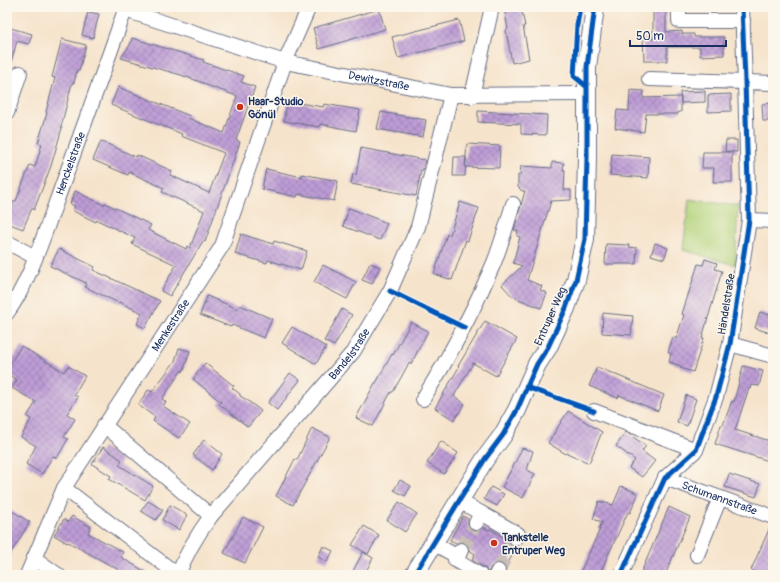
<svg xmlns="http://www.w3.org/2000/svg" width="780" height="582" viewBox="0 0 780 582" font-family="Pangolin,sans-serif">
<defs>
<pattern id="building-cross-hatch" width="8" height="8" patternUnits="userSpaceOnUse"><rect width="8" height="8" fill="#be9dd6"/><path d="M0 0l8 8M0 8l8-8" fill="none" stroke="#9a80b1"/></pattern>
</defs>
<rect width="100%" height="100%" fill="#fbf7ec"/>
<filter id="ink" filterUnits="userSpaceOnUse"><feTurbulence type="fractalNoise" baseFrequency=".025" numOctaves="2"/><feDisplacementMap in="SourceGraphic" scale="8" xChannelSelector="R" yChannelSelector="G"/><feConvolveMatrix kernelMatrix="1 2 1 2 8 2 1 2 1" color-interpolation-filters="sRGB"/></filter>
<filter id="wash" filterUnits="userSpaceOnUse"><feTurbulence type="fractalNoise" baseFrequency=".012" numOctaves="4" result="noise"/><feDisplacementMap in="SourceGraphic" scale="16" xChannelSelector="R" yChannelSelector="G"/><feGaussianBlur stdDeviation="0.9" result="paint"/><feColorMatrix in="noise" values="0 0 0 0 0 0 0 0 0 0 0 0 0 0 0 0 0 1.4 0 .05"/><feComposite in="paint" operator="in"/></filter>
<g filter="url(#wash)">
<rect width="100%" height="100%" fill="#f6e3cb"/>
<path fill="#b3d37b" stroke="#67816c" d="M689 199 738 206 735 265 683 250Z"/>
<g id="blocks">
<path fill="url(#building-cross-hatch)" d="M504 7H521L525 26H523L529 59 512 63 506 30 508 29Z
M653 7H666V32L682 31V34H694V37H724V55L700 56V47H667V61H644L643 39H653Z
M379 9 385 29 319 49 313 28Z
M88 12 99 14 93 38 82 35Z
M459 20 464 41 398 58 392 37Z
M7 27 32 34 29 44 17 41 10 66 7 65Z
M132 38 204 60 203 62 244 76 241 82 255 87 236 140 240 142 205 242 203 241 170 296 161 291 176 265 132 244 135 238 97 220 96 222 73 211 75 206 70 204 75 191 104 205 105 203 151 225 148 230 186 249 187 246 190 248 204 211 162 192 164 188 153 183 129 172 128 175 93 160 101 141 136 157 137 155 172 171 170 175 209 193 224 153 181 136 182 134 111 105 118 87 190 116 188 118 224 133 237 96 206 85V84L181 75 121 58 130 45Z
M62 39 86 45 79 71 77 70 74 83H72L61 127 62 128 51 166 34 210 32 208 23 229 7 223V219L14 201H16L30 165 35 167 42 144 38 143 47 113 46 112 55 78 52 77Z
M630 90 644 91 643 98 681 97V112H678V114H646L644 132 615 128 617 110 629 111Z
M705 91V102L681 103 680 92Z
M731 94V111L708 112V95Z
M287 101 323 107 324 104 360 110 356 131 320 124 319 127 284 121Z
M773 103V121H763L762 104Z
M478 111 547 115 546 135 521 134V124L478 122Z
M381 112 426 120 423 137 377 129Z
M726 140H737V152L725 151Z
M467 144 500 146 499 168 465 167Z
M361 148 425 160 423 170H421L416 196 351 184 353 174 356 175Z
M703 152H732V182H713L714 168H702Z
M612 154 649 157 648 178 610 175Z
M454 157H466L465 176H453Z
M552 162 564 163 563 170H565L564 190H571V200L551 201 527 280 542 286 540 290 547 293 541 308 516 298 517 297 512 296 502 285 522 266 513 263 520 237 517 236 518 231 514 230 525 191H522L518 187V175H520L521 166 552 168Z
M266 169 302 177V174L338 181 334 201 298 194 297 197 262 189Z
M460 202 479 208 468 241 466 240 452 280 434 274 447 234 450 235Z
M349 208 387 223 380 240 343 226Z
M241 234 273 244 274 241 307 251 301 270 268 260 267 263 235 254Z
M655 243 668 248 664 259 651 255Z
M606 244 629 245V247L637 248 636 264H605Z
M59 249 95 267 93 270 160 301 145 328 137 324 142 313 119 302V303L85 287 86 283 50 266Z
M705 259 717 263 715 269 722 271 702 338H704L693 372 680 368 681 366 669 362 671 354 668 352 673 337 676 339 684 315 682 314 698 264 703 265Z
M370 263 380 267 372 284 362 280Z
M323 265 356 282 347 299 314 282Z
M207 296 238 309 240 305 272 319 264 338 232 325 231 327 200 315Z
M342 309 352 315 334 346 324 341Z
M760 312 773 316V334L755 328Z
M603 313 633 316 631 335 602 333Z
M485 321 517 339 496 376 473 363 454 396 465 404 454 420 435 408 459 367 458 366Z
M411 322 428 331 411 364 409 363 393 392H391L373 426 356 418 375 383H376L392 354 393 355Z
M292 327 326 347 316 364 282 343Z
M21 346 64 372 68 366 85 376 74 395 78 397 67 414 75 419 64 437 68 439 57 458 53 456 42 474 26 464 36 446 21 437 31 419 27 417 36 402 12 388 17 380 7 374V369Z
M179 348 190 351 183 372 182 370 162 399 166 402 163 406 190 424 179 438 153 421 155 417 138 405 148 390 152 392 175 361Z
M205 363 234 386 232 388 240 394V396L247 400 261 411 248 427 219 404 221 402 193 379Z
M743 366 763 371 759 386 751 385 750 389 749 388 735 430 773 442V450L769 461 715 444 721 425H723L732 401 734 402Z
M597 367 664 395 658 411 619 395 618 398 589 386Z
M290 373 300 380 277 410 268 403Z
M686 395 696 399 687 426 677 422Z
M568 411 602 432 589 463 567 453 566 454 548 443Z
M312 428 330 437 293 505 276 496 295 459 297 460Z
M626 432 646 446 642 451 655 461 642 477 629 468 635 460 616 446Z
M204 440 222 454 212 470 193 455Z
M441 441 458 453 444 474 427 463Z
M103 447 122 460 119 465 153 486 145 500 109 479 111 476 92 464Z
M522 448 533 451 527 470 535 474 523 498 502 487 519 455Z
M729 474 760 484 756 497 725 487Z
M400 480 411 486 405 496 394 490Z
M621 486 637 493V497L630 513 628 512 599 575H579L600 529H599L602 522 593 519 599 501 613 505Z
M491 487 504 494 497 506 484 499Z
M148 501 163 510 156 520 141 511Z
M399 502 417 514 405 532 387 520Z
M170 505 187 515 179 530 162 520Z
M669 507 690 517 665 575H640Z
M7 508 30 522 7 559Z
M72 516 91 527 88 533 123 552 121 556 122 558 151 575H115L119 570 68 542 67 543 54 535 64 519 68 522Z
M463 516 468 519V524L472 530 477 531 483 527 488 530 490 529 508 540 512 545 517 546 506 567 502 564 497 563 491 567 488 573 485 568 472 560 475 554 469 550 468 545 460 542 456 543 450 540Z
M243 517 263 527 245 563 224 553Z
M771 525H773V575H761L751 570Z
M364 526 379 535 368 554 352 545Z
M323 546 333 551 327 562 318 557Z
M363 552 373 558 364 575H351Z"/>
</g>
</g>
<g filter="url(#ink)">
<use href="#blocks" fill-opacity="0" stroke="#686e84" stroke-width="1"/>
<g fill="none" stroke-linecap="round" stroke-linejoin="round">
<path stroke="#cabfb5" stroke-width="14" stroke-dasharray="14 7" stroke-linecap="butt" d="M461 550 476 523
M498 571 516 538"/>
<defs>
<g id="minor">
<path id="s1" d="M126 7 125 10 285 62 451 95 586 94"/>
<path d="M679 10V21H743"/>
<path d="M649 79 773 83"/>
<path d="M472 96 492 7"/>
<path d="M7 113 20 73"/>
<path d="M749 220 773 221"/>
<path d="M7 242 35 257"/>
<path id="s2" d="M7 313C29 283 41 242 54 208 78 142 102 76 125 10"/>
<path d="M730 344 773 356"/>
<path d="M423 399C450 356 473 312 493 265 501 246 507 224 513 204"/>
<path d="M594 411 696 450"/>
<path d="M104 425 211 516"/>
<path id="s3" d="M665 478 773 517"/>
<path d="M64 488 178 575"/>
<path d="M459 501 481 513 476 523"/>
<path d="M481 513 518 534 516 538"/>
<path d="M433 543 458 557 461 550"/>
<path d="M697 555 720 498"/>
<path d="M458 557 455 560 480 575"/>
<path d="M34 558 58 575"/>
<path id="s4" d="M27 575 64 488 222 246 285 62 309 7"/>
<path id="s5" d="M178 575C186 553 197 535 211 516L353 352 390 291 418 227 451 95"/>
<path d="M496 575 498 571"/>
<path d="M621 575 665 478 696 450 716 397 730 344 749 220 745 81 742 7"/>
</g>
<path id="major" d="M414 575 459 501 485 459 503 435 517 410 537 364 548 347 566 308 576 280 585 239 587 158V67L595 7"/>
</defs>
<use href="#minor" stroke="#686e84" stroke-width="16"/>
<use href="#major" stroke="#686e84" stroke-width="20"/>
<use href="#minor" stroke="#fff" stroke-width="14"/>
<use href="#major" stroke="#fff" stroke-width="18"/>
<defs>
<path id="cycleway" d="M580 7 577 25 574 76 586 86
M390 291 465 328
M526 387 594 411
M414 575 459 501 485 459 503 435 517 410 537 364 548 347 566 308 576 280 585 239 587 158V67L595 7
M621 575 665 478 696 450 716 397 730 344 749 220 745 81 742 7"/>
</defs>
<use href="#cycleway" stroke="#fbf7ec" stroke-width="8"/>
<use href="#cycleway" stroke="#0057b8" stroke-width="5"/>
</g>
</g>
<g fill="#c8321e" stroke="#fbf7ec" stroke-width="1.5">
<circle cx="240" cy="107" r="4"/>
<circle cx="494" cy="543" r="4"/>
</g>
<g text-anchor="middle" stroke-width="3" stroke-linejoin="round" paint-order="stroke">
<g font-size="11" fill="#1b2f5e" stroke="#fbf7ec">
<text dy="4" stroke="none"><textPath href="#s1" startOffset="267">Dewitzstraße</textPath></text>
<text dy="4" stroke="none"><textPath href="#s2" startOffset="163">Henckelstraße</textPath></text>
<text transform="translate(726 304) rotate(-81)" y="4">Händelstraße</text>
<text transform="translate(550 316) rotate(-66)" y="4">Entruper Weg</text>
<text dy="4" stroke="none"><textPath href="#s4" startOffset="289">Menkestraße</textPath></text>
<text dy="4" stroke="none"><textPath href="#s5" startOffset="281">Bandelstraße</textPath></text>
<text dy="4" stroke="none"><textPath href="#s3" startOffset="58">Schumannstraße</textPath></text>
</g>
<g font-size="11" font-weight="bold" fill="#1b2f5e" stroke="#fbf7ec" text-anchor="start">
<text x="248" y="105">Haar-Studio<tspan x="248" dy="13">Gönül</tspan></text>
<text x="502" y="541">Tankstelle<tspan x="502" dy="13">Entruper Weg</tspan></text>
</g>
</g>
<rect width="780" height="582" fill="none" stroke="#fbf7ec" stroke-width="24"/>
<path d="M630 40v6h96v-6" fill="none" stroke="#1b2f5e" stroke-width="2"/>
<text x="636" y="40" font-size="12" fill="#1b2f5e" stroke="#fbf7ec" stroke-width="3" paint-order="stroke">50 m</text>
</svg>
